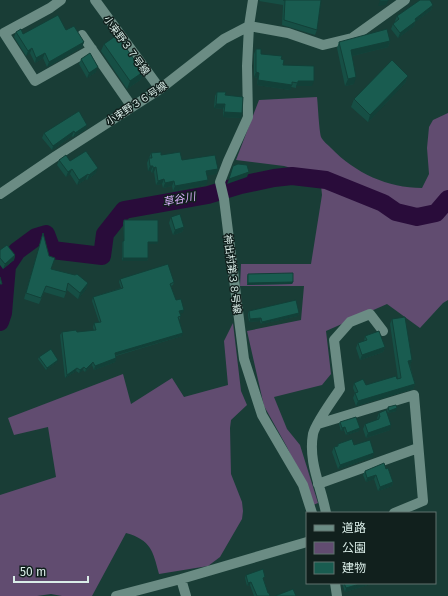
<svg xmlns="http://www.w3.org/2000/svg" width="448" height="596" viewBox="0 0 448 596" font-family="'Fira Sans','Noto Sans JP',sans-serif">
<rect width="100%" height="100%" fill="#193d36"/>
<path fill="#614c70" d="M317 97C318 106 319 129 321 137 323 141 328 145 331 148 355 173 388 188 422 188L429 174 427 148 429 127 433 120 448 113V300L443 303 420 328 387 304 326 331 331 374 322 385 274 397 287 429 300 445 318 503 313 505 287 447 264 406 247 331 301 320 304 286H240L241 264H311L322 195 320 176 284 166 236 160 259 100Z
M233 323 241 391 247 405 231 420 230 428 231 474 242 502 243 511 242 519 220 557 208 566 159 574C153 551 151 540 126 533L92 596H62L51 594 37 596H0V495L56 477 48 427 14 435 8 418 123 374 131 404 172 378 184 397 228 385 224 341Z"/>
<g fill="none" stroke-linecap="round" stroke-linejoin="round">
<path stroke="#290c3a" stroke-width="18" d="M0 322 3 313 7 266 17 251 36 237 46 234 52 250 102 256 105 234 124 210 208 195 241 185 274 178 292 176 326 180 383 203 396 212 417 217 436 213 448 199"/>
<path stroke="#6b8c84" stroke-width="10" d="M61 0 50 8 4 33 35 81 92 49
M95 0 160 89
M82 35 132 107
M0 194 56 156 160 89 224 39 249 26 253 0
M318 424 414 395 423 501 394 513
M318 484 418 448
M312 513 303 485 262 415 244 359 224 199 220 182 228 161 248 117 247 66 249 26 288 33 323 45 352 38 405 0
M326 513C321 486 308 462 313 434 315 424 333 399 340 389L334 340 350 322 370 314 383 331
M181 579 186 596
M335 583 337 596
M116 596 181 579 307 542"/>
</g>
<path fill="#164f45" d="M260 0H321L317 30 315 35 282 25 283 5 259 1Z
M433 5 431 10 415 22 414 26 398 38 391 29 393 24 395 22V21L397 16Z
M66 30 84 42 82 47 47 67 43 58 35 63 30 53 26 56 14 37 16 32 23 34Z
M390 41 388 47 352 56 354 84 345 86 337 48 339 42Z
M104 44 143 72 140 80 127 89 101 51Z
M256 49 261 54 281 59 283 65 312 86H296V88L291 87 290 90 257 85 258 78 254 77V54Z
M81 59 96 72 87 78 79 64Z
M408 76 405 83 368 122 351 107 354 99Z
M217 92 225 95 241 118 223 117V109L214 108 215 96Z
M87 125 85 130 73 137 72 136 52 150 42 138 44 133Z
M151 153 161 155 218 169 216 174 207 175 206 185 173 191 172 186 163 188 162 184 156 185 154 172 152 173 151 171H148L147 163Z
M59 160 70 161 96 173 87 180 86 179 77 185 70 174 66 177 57 165Z
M171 217 184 227 182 232 173 235 169 223Z
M124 220 158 242 157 244H148V258L147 261H122V243L123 241H124L123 223Z
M43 233 51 269 88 283 86 289 78 299 67 290 64 298 44 292 39 304 24 299Z
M0 250 15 255 14 260 3 269 0 265Z
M248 274 293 282 292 284 247 285V276Z
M120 279 174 282 173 285 171 286 176 300 183 313H180V319L179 320 182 336 116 356 115 362 94 370 92 365 85 372 83 370 79 373 76 371 65 378 60 335 62 332H77L94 331 93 327 94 323 99 322 92 301 93 297 121 288 119 282Z
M249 311 299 313 298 316 261 324 260 321 249 322 248 314Z
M392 319 412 360 410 365 415 384 413 389 356 406 353 398 355 393 353 388 354 383 366 385 398 379 390 324Z
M365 336 385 347 383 352 360 360 356 348 358 343 364 341Z
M39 357 57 362 46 370 38 359Z
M388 407 396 411 388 413 387 410Z
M379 413 390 430 366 438 363 429 365 424 378 420 377 418Z
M340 422 359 431 346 435 344 430 341 431 339 424Z
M338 444 354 445 373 457 338 469 332 452 334 447 337 446Z
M386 469 393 482 392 486 378 491 374 479 366 482 363 475 365 471Z
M246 575 264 580 268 593 270 596H254L250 585 247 586 245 578Z
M342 583H374L345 592Z"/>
<path fill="#124038" d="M380 1H388L386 5 378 6Z
M433 5 431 10 415 22 414 26 398 38 400 33 415 19Z
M390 41 388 47 348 57 351 50Z
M84 42 82 47 47 67 49 62Z
M32 48 30 53 26 56 28 51Z
M45 53 43 58 35 63 36 58Z
M98 67 96 72 87 78 89 73Z
M143 72 140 80 127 89 130 81Z
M256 72 259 73 258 78 254 77Z
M408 76 405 83 368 122 370 115Z
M356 77 354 84 345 86 348 79Z
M258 80 292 85 290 90 257 85Z
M298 81H314L312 86H296Z
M216 104H225L223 109 214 108Z
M224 112 242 113 241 118 223 117Z
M87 125 85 130 73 137 75 133Z
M74 131 72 136 52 150 53 146Z
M150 166H153L151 171H148Z
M156 167 154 172 152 173 153 168Z
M98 168 96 173 87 180 89 175Z
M72 169 70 174 66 177 68 172Z
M218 169 216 174 204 176 206 171Z
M249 172 247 177 227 184 229 179Z
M88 174 86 179 77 185 79 180Z
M164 179 162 184 156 185 158 181Z
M208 180 206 185 173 191 175 186Z
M174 181 172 186 163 188 165 183Z
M184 227 182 232 173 235 175 230Z
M148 242H158L157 244H147Z
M15 255 14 260 3 269 5 264Z
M123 258H148L147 261H122Z
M293 282 292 284 247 285 248 283Z
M88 283 86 289 78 299 80 293Z
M184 310 183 313 178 314 179 311Z
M299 313 298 316 261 324 262 322Z
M261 318 260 321 249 322 250 319Z
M183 333 182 336 114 356 115 353Z
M385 347 383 352 360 360 362 355Z
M116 358 115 362 94 370 95 366Z
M58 360 57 362 46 370 47 368Z
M412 360 410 365 407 366 408 361Z
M93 362 92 365 85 372 86 369Z
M84 367 83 370 79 373 80 370Z
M77 368 76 371 65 378 67 375Z
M415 384 413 389 356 406 358 401Z
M397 408 396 411 388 413 389 411Z
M391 425 390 430 366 438 368 433Z
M345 427 344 430 341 431 342 428Z
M360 428 359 431 346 435 347 433Z
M374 453 373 457 338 469 340 465Z
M376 475 374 479 366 482 367 478Z
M393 482 392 486 378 491 380 487Z
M251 582 250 585 247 586 248 583Z
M363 583H374L345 592 346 588Z"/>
<path fill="#195c50" stroke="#124038" d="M283 0H321L317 30 284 20 285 0Z
M380 0H388V1H380Z
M420 0H430L433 5 415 19 416 21 400 33 393 24 399 19 397 16Z
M58 15 66 30 74 26 84 42 49 62 45 53 36 58 32 48 28 51 16 32 21 29 23 34Z
M387 29 390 41 351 50 356 77 348 79 339 42Z
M117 35 143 72 130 81 104 44Z
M256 49H261V54L282 56 281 59 284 60 283 65 314 66V81H298V83L292 82V85L258 80 259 73 256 72Z
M90 53 98 67 89 73 81 59Z
M392 60 408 76 370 115 354 99Z
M217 92H226L225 95 243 97 242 113 224 112 225 104H216Z
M79 111 87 125 75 133 74 131 53 146 44 133Z
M86 151 98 168 89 175 88 174 79 180 72 169 68 172 59 160 66 155 70 161Z
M161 152V155L180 152 182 160 215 155 218 169 206 171 208 180 175 186 174 181 165 183 164 179 158 181 156 167 153 168V166H150L149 158H152L151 153Z
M238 164 247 165 249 172 229 179 233 166Z
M180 214 184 227 175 230 171 217Z
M124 220H158V242H148V258H123V241H124Z
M43 233 49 256 55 258 51 269 75 275 77 274 88 283 80 293 68 283 66 292 46 286 41 298 26 293Z
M7 245 15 255 5 264 0 258V250Z
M168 264 174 282 170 284 176 300 181 299 184 310 179 311 181 316 178 317 183 333 115 353 116 358 95 366 93 362 86 369 84 367 80 370 77 368 67 375 62 332 76 330 77 332 96 330 94 323 101 322 93 297 123 288 120 279Z
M293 273V282L248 283V274Z
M0 277 2 284H0Z
M296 300 299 313 262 322 261 318 250 319 249 311Z
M405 317 412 360 408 361 415 384 358 401 355 393 358 392 354 383 363 379 366 385 396 376 397 379 401 378 392 319Z
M379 331 385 347 362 355 358 343 367 340 365 336Z
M51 349 58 360 47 368 39 357Z
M396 405 397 408 389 411 388 407Z
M386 410 391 425 368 433 365 424 379 419V417H380L379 413Z
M356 417 360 428 347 433 345 427 342 428 340 422Z
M352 439 354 445 370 440 374 453 340 465 334 447 338 446V444Z
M384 463 386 469 388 468 393 482 380 487 376 475 367 478 365 471Z
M263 569 265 577 263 578 268 593H269L270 596H257L251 582 248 583 246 575Z
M344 583H363L346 588Z
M293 589 296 596H275Z"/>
<g text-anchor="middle" stroke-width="3" stroke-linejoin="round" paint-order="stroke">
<g font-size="10" fill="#daede8" stroke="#11201d">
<text transform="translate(127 45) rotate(54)" y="4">小束野３７号線</text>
<text transform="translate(136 103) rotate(-33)" y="4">小束野３６号線</text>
<text transform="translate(233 274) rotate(83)" y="4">神出村第３８号線</text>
</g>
<g font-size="11" font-style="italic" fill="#dbaffc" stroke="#11201d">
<text transform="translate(179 199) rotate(-11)" y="4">草谷川</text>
</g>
</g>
<rect x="306" y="512" width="130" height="72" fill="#11201d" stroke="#61726e"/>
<rect x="314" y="525" width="20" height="6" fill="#6b8c84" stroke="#61726e"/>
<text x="342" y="532" font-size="12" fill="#daede8">道路</text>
<rect x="314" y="542" width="20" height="12" fill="#614c70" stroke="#61726e"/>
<text x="342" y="552" font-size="12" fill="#daede8">公園</text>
<rect x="314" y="562" width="20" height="12" fill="#195c50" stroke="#61726e"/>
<text x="342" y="572" font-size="12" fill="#daede8">建物</text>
<path d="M14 576v6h74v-6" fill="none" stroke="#daede8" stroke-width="2"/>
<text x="20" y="576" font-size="12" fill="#daede8" stroke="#11201d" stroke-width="3" paint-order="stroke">50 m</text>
</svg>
